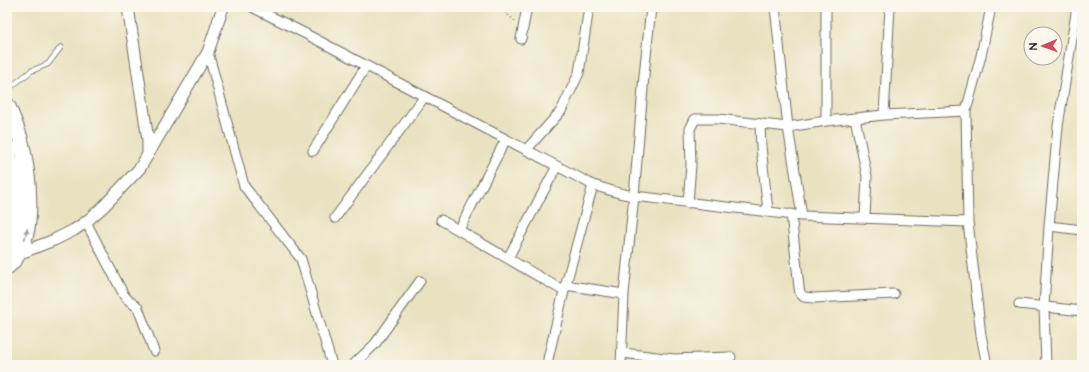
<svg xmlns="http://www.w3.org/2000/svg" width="1089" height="372" viewBox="0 0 1089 372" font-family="'Architects Daughter',sans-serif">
<rect width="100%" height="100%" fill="#fbf7ec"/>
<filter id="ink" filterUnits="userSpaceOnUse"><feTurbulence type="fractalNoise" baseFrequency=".025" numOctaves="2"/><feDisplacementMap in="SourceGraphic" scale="8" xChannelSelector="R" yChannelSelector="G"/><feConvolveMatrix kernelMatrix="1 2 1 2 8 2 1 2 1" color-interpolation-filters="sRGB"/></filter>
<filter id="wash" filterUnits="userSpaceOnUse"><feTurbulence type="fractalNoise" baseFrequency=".012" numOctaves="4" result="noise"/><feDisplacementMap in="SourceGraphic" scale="16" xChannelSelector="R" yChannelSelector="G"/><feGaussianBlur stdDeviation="0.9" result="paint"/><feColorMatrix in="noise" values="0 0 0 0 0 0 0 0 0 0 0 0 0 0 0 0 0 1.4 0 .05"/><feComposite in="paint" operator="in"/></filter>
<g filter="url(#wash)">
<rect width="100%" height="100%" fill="#e9e2c1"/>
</g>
<g filter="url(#ink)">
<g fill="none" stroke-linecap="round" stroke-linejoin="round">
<defs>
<path id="service" d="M7 90 31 71 48 64 61 47"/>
<path id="minor" d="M252 7 304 33 593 185 619 193 634 196 802 216 968 222
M775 7 788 127 802 216
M826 7V121
M521 39 527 7
M208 52 244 186 301 259 332 365
M884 115 890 7
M855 118 867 176 865 218
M760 124 761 147 768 211
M526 150 561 111 579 73 589 7
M313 151 366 66
M688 203 691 165 690 129 695 119H718L788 127 826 121 884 115 966 111
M791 214 799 287 800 293 804 297 814 298 894 294
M335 218 425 96
M441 220 564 291
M86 222 125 297 138 308 154 351
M1049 226 1082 230
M459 230 506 139
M508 258 557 166
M565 285 624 294
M1019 304 1082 311
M622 353 674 359 731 357
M353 365 375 344 420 281
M548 365V359L564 291 593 185
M621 365 624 294 634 196 644 76 651 7
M987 365 981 335 968 222 966 111 981 56 991 7
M1046 365 1044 307 1049 226 1058 126 1077 7"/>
<path id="tertiary" d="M128 7 148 140V155
M13 256 54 240 74 230 86 222 103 207 140 168 208 52 223 7"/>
<path id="trunk" d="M7 105 9 109C13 119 17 129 20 138 29 173 39 242 7 267
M7 148C13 176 22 218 7 244"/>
</defs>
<use href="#service" stroke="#6e6b60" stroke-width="6"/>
<use href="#minor" stroke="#6e6b60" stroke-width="11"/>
<use href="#tertiary" stroke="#6e6b60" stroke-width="13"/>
<use href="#trunk" stroke="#6e6b60" stroke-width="17"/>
<path stroke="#6e6b60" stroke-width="1.5" stroke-dasharray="1 3" stroke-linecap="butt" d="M499 7 516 22"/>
<use href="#service" stroke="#fff" stroke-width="4.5"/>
<use href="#minor" stroke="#fff" stroke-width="9"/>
<use href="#tertiary" stroke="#fff" stroke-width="11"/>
<use href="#trunk" stroke="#fff" stroke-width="15"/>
</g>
<defs><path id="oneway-solid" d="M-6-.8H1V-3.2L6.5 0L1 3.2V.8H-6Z"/></defs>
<use fill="#a0a0a0" href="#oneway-solid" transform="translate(26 234) rotate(-76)"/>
</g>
<rect width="1089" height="372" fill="none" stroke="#fbf7ec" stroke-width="24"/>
<g transform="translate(1043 46) rotate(268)"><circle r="19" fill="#fbf7ec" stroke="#a8a59f"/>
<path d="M0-3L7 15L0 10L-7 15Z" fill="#d1495b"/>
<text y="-6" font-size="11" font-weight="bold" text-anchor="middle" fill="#2b2b2b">N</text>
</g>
</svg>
